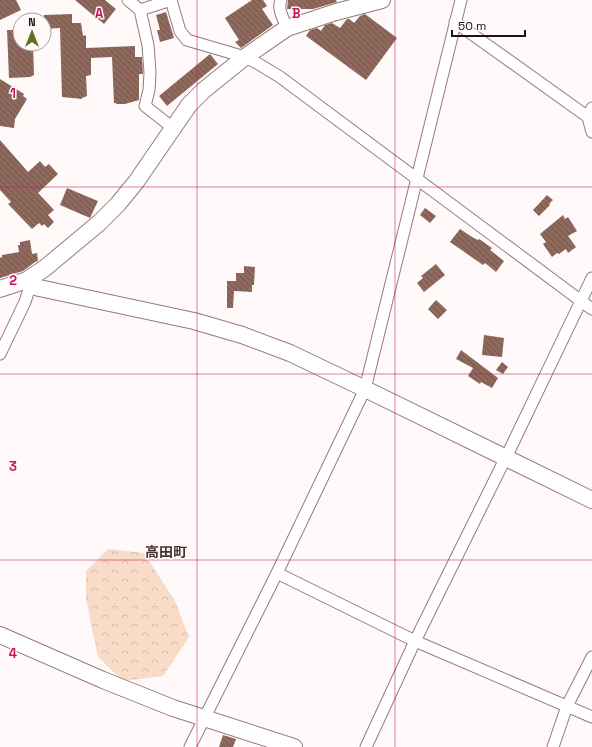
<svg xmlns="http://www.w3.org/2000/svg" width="592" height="747" viewBox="0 0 592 747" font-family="'Space Grotesk','Noto Sans JP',sans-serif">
<defs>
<pattern id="forest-crowns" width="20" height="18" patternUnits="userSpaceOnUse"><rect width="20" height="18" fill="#f9dcc7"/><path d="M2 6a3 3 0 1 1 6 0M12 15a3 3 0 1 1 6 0" fill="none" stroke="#d5bcaa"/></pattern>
<pattern id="building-back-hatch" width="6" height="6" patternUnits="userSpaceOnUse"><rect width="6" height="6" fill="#90695d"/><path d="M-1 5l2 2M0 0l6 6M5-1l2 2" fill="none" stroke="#75554c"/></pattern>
</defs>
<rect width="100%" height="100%" fill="#fff9f9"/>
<path fill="url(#forest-crowns)" d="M108 549 144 553 175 601 189 637 163 676 123 681 98 657 86 599V571Z"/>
<path fill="url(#building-back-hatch)" d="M0 0H16L21 10 0 20Z
M75 0H105L116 9 104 24Z
M252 0H263L267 6 262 9 273 25 241 48 235 42 239 40 225 18Z
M288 0H336L337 2 313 9H287Z
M166 12 174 38 160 42 157 30H160L156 15Z
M72 14V23H81L83 36 86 35V48L135 46V57H142L143 74H139V100L125 104H116V103H114L112 57 91 58V75L86 76 87 96 82 98V99L62 97 60 28 44 29V15Z
M365 14 397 38 366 80 306 36 310 30 317 28 321 31 325 25 332 23 340 28 347 19H349L354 23 360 16Z
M7 30H20V44H32V46H33L34 75 30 77 9 78Z
M210 54 218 64 167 106 159 96Z
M0 79 24 94 23 96 27 99 15 119 14 128 0 126Z
M0 140 28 172 40 161 45 167 49 164 58 174 38 193 54 210 48 215 54 222 48 228 44 224 42 226 39 223 32 229 8 204 11 202 0 190Z
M67 188 98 201 90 218 60 205Z
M547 195 553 200 549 204 550 205 539 216 533 210Z
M425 208 436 216 430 223 420 215Z
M563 215 565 219 568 217 577 231 568 236 576 247 568 253 566 249 559 254 557 253 552 257 543 244 546 242 540 234Z
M460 229 472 237 478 240 479 239 492 248 490 250 504 261 496 272 485 263 483 265 450 242Z
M30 240 32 254 37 253 38 261 35 262 23 271 0 278V258L2 257V255L19 252 18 245H20V242Z
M436 264 445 275 424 292 417 283 423 278 421 276Z
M244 266 255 267 254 285H252V292L234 291 233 308H227V281H236V273H244Z
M436 300 447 310 438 319 428 309Z
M484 335 504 338 502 357 482 355Z
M461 350 498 378 492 388 481 382 480 384 468 376 473 368 456 359Z
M502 362 508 367 503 374 496 370Z
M223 735 236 739 233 747H219Z"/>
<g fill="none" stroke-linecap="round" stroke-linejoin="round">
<defs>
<path id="street" d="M128 0 140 10 148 45 150 73 149 90 145 106 173 128
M171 0 180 31 187 40 245 57 257 63 280 77 592 309
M281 0C277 10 284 19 287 28
M140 10 171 0
M455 22 588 117
M592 108 588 117 592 132
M0 354 25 302 30 286
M277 573 415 641 592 717
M190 747 277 573 365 389 461 0
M366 747 415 641 511 447 592 278
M553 747 567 706 592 657"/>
<path id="secondary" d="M27 280 30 286 194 321 242 335 290 353 357 385 592 500
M0 289 27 280 45 268 99 223 118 204 136 182 189 105 204 90 245 57 287 28 336 12 382 0
M0 635 103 680 173 708 294 747"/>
</defs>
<use href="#street" stroke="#947b7b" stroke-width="13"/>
<use href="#secondary" stroke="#947b7b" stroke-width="18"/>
<use href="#street" stroke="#fff" stroke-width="11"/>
<use href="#secondary" stroke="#fff" stroke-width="16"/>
</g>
<path fill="none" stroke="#c2185b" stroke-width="1" stroke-opacity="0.55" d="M197 0V747M395 0V747M0 187H592M0 374H592M0 560H592"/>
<g text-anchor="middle" stroke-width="3" stroke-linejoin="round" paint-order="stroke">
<g font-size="14" font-weight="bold" fill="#483233" stroke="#fff9f9">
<text x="166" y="557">高田町</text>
</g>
</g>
<g font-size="13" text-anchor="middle" font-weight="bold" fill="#c2185b" stroke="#fff9f9" stroke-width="3" stroke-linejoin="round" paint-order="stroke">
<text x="99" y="18">A</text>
<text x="296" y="18">B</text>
<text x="13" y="98">1</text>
<text x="13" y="285">2</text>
<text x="13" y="471">3</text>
<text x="13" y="658">4</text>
</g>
<g transform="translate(32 32)"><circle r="19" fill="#fff9f9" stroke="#a59d9d"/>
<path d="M0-3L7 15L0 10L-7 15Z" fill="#5d701e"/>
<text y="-6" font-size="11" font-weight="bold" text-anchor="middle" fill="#1d1313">N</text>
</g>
<path d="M452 30v6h73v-6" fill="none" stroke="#1d1313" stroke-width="2"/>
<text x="458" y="30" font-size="12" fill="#1d1313" stroke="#fff9f9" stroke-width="3" paint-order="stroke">50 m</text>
</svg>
